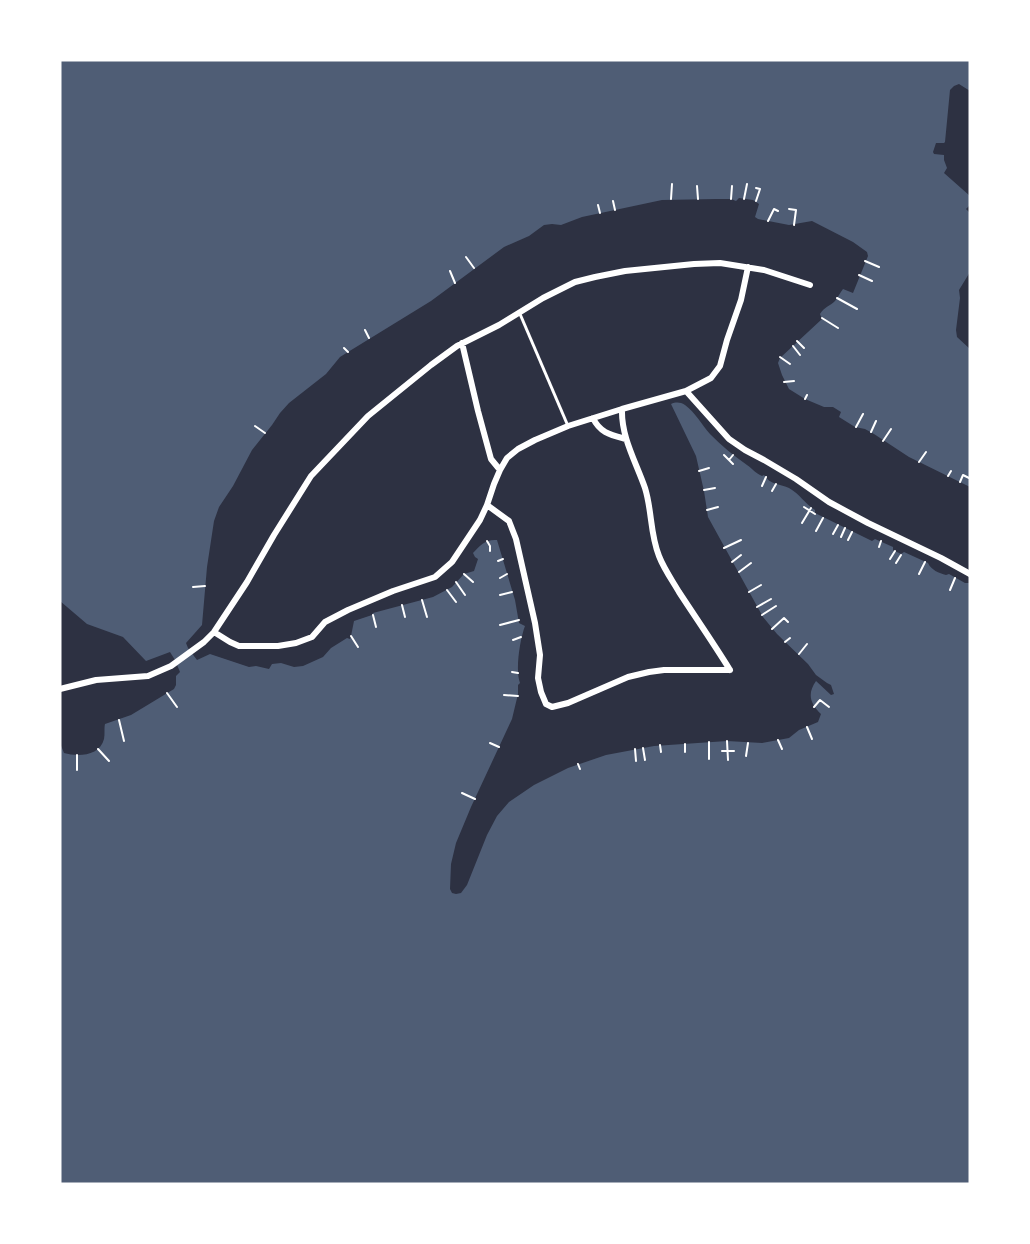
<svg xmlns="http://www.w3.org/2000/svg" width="1030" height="1244" viewBox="0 0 1030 1244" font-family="'Titillium Web',sans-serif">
<rect width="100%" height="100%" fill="#2d3142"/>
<path fill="#4f5d75" d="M60 60H970V91L959 84 954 86 950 90 945 142 944 143H936L933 152 934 154 944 155V160L947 168 944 173 970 196V205L966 209 970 213V272L959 290 960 298 956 330 957 337 970 349V487L909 457 874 434 865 429 855 427 839 417 841 412 833 407H824L805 399 789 389 782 375 778 363 780 358 822 319 820 314C824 307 830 306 835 301 838 297 840 293 843 289L853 293 868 256 867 252 853 242 812 221 789 225 758 219 755 217 759 204 753 200 739 198 736 201 731 199H716L662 200 582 217 561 225 552 224 544 225 529 236 504 247 431 301 348 352 340 357 326 374 289 403 280 413 272 425 252 450 233 486 219 507 214 521 207 567 202 625 186 643 188 648 197 660 210 654 249 667 256 666 269 669 272 664 281 663 294 667 303 666 323 657 331 648 347 638 350 639 351 636 354 621 372 615 373 613 433 597 452 587 464 574 474 571 478 559 475 557 473 553C480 545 486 539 497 540L515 600 519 623 525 626C520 639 515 670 520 683L518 685V694L512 719 471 807 456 843 451 864 450 889 452 893 456 894 461 893 467 885 487 835 497 816 509 802 534 785 568 768 606 755 654 746 727 741 762 743 789 738 799 730 818 722 821 714C810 703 807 694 816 681L831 695 834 694 831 685 827 683 816 675 808 664 777 634 763 617 708 517 704 491 696 456 671 404C676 402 680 402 685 405 695 412 702 425 710 434 722 446 734 456 747 465 753 469 755 473 762 476L764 475C770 485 781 484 789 488 800 494 804 503 815 510V513L872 541 875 539 893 547V550L901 554 904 552 928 563C931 570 939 573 946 575L949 574 965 583H970V1184H60V743L64 753C78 757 100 756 104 739 105 734 104 728 105 724L131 715 174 689 176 685V676L180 672 175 660 170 652 146 661 123 637 87 624 60 601Z"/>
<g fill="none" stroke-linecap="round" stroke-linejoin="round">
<path stroke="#fff" stroke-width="2" d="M697 186 698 199
M756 188 760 189 756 201
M671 199 672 184
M731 199 732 186
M744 199 747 184
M613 201 615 210
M598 205 600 213
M789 209 796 210 794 225
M768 221 774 209 778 211
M466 257 474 268
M865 261 879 267
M450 271 455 283
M859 275 872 281
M837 298 857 309
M822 318 838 328
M365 330 369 338
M797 341 804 348
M793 346 800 355
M344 348 348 352
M780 357 790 364
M784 382 794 381
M805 399 807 395
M255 426 265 433
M856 427 863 414
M871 432 876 421
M883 441 891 429
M724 455 729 460
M733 455 729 460 733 464
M919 462 926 452
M699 471 709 468
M948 476 951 471
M960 482 963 475 969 478
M762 486 766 477
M704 490 715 488
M772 491 776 484
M804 507 815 514
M707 510 718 507
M802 523 811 508
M816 531 823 518
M833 534 838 525
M841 537 845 528
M848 540 852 532
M487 541 490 546V551
M879 547 881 541
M724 548 741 540
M890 559 895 551
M498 561 503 559
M732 562 741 555
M896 563 901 555
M739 572 751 563
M464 574 473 582
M919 574 925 562
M500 578 507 574
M456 582 465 595
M193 587 205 586
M447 590 456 602
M950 590 955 578
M749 592 761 585
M500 595 512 592
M422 600 427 617
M402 605 405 617
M757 607 771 599
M373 615 376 627
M762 615 776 606
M500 625 519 620
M772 629 784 618 788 622
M351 636 358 647
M513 640 521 637
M785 642 790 638
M799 654 807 644
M512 672 518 673
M167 693 177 707
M504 695 518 696
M814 707 820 700 829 707
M119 720 124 741
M807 727 812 739
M778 740 782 749
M727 741 728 760
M709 742V759
M490 743 499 747
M685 744V752
M660 745 661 752
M643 748 645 760
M98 749 109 761
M635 749 636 761
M722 751H734
M746 756 748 743
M578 764 580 769
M77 770V755
M462 793 475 799"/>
<path stroke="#fff" stroke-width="3" d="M520 314 568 426"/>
<path stroke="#fff" stroke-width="6" d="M462 343 478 411 491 459 500 470 494 484 487 505 509 521 516 539 535 623 540 655 538 678 541 692 546 704 552 707 568 703 628 677 649 672 664 670H730
M686 391 729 439 745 450 764 460 796 479 829 502 868 523 941 558 970 574
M622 409C621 437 636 462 645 488 652 510 650 534 659 556 664 569 672 580 679 592 696 618 714 644 730 670
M593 418C600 433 611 435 626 439
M500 470 507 458 518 449 535 440 568 426 622 409 686 391 711 378 720 366 727 340 741 300 748 267
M214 632 230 642 239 646H278L296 643 312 637 325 622 348 610 393 591 435 577 452 562 480 520 487 505
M60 689 96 680 148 676 171 666 204 642 214 632 247 582 274 535 311 476 368 416 431 365 457 346 499 325 543 298 575 282 595 277 625 271 694 264 720 263 764 270 810 285"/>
</g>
<rect width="1030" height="1244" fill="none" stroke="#ffffff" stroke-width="123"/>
</svg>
